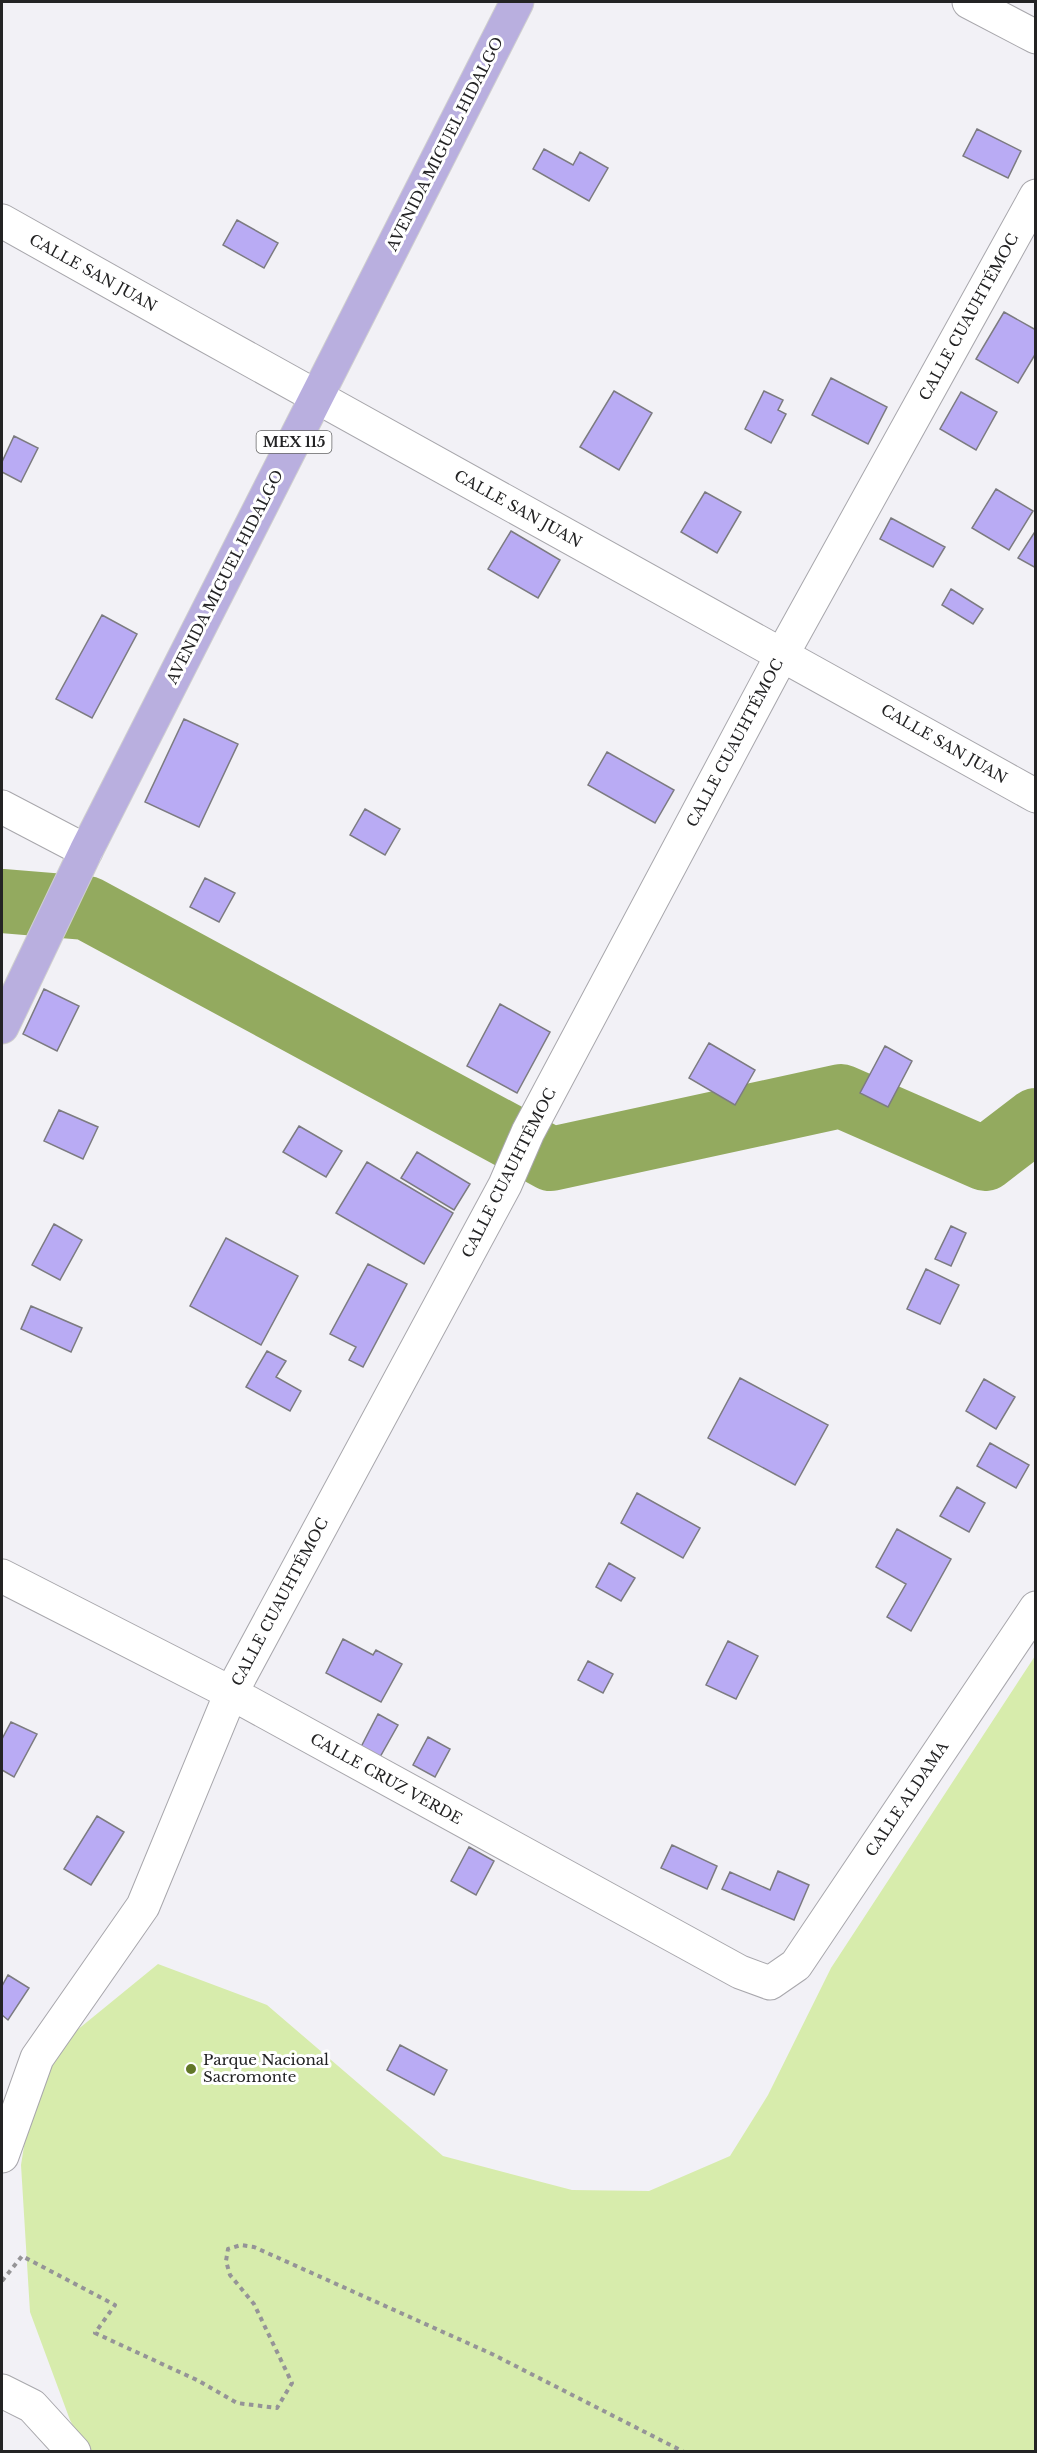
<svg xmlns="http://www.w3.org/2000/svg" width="1037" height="2453" viewBox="0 0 1037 2453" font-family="'Libre Baskerville',serif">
<rect width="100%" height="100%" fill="#f2f1f6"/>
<path fill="#d7ecac" d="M1035 1656V2451H86L70 2420 30 2312 21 2165 34 2084 49 2053 158 1964 267 2005 443 2156 572 2190 649 2191 730 2156 768 2095 831 1968Z"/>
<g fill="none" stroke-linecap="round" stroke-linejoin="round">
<path stroke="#93aa5f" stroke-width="64" d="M2 901 87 908 551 1159 841 1096 985 1159 1036 1120"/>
</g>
<path fill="#b9abf4" stroke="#7c7b80" stroke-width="1.5" d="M977 129 1021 151 1008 178 963 156Z
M544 149 573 165 580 152 608 168 589 201 533 169Z
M237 220 278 243 264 268 223 245Z
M1004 312 1036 330V353L1018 383 976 359Z
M831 378 887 407 868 444 812 415Z
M614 391 652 413 619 470 580 447Z
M764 391 783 400 778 410 786 414 771 443 745 429Z
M961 392 997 412 976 450 940 429Z
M14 436 38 448 21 482 2 472V462Z
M996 489 1033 511 1009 550 972 528Z
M705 492 741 512 717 553 681 532Z
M891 518 945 547 933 567 880 539Z
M1036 530V568L1018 558Z
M511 531 560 560 538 598 488 569Z
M951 589 983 609 973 624 942 605Z
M102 615 137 634 92 718 56 699Z
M184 719 238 744 199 827 145 802Z
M607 752 674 790 655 823 588 785Z
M365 809 400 829 385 855 350 835Z
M205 878 235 893 219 922 190 907Z
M44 989 79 1006 57 1051 23 1034Z
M500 1004 550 1032 517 1093 467 1066Z
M709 1043 755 1070 735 1105 689 1078Z
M885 1046 912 1061 888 1107 860 1093Z
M59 1110 98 1127 83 1159 44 1141Z
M299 1126 342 1151 326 1177 283 1152Z
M417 1152 470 1184 454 1210 401 1178Z
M367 1162 453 1213 424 1264 336 1213Z
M54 1224 82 1240 60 1280 32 1265Z
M951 1226 966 1233 951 1266 935 1259Z
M226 1238 298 1276 261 1345 190 1306Z
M368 1264 407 1284 363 1367 349 1360 356 1347 330 1334Z
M926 1269 959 1285 940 1324 907 1309Z
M31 1306 82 1328 71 1352 21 1329Z
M267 1351 286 1361 276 1377 301 1391 290 1411 246 1387Z
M740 1378 828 1425 795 1485 708 1438Z
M984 1379 1015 1397 996 1429 966 1411Z
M990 1443 1029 1465 1016 1488 977 1466Z
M957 1487 985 1503 969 1532 940 1516Z
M637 1493 700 1528 683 1558 621 1523Z
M897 1529 951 1559 911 1631 887 1617 906 1584 876 1567Z
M609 1563 635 1578 621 1601 596 1587Z
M343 1639 373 1655 376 1650 402 1664 381 1702 326 1673Z
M728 1641 758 1656 736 1699 706 1685Z
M588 1661 613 1674 603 1693 578 1680Z
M378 1714 398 1725 380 1757 361 1747Z
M11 1722 37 1734 14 1777 2 1770V1739Z
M428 1737 450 1749 435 1777 413 1765Z
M97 1816 124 1832 91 1885 64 1869Z
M672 1845 717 1866 707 1889 661 1868Z
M469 1847 494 1861 476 1895 451 1881Z
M778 1871 809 1885 794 1920 722 1889 730 1872 770 1890Z
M8 1975 29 1988 8 2020 2 2015V1986Z
M400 2045 447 2070 434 2095 387 2070Z"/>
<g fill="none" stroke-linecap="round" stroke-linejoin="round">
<defs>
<path id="minor" d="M969 2 1036 37
M2 221C345 415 692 601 1036 796
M2 807 86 851
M2 1576 231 1693 740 1972 770 1983 796 1965 1036 1608
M2 2156 37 2058 143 1906 231 1693 505 1185 528 1132 783 653 1036 196
M2 2391 32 2406 74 2452"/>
<path id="major" d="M2 1027 86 851 517 2"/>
</defs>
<use href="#minor" stroke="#a8a7ac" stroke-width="35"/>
<use href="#major" stroke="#cfcfcf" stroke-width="35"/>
<path stroke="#959497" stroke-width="4" stroke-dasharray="4.5 4.5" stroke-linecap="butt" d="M2 2281 22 2256 115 2305 95 2333 199 2381 237 2403 277 2408 292 2383 254 2304 230 2275 226 2261 228 2249 241 2245 254 2247 492 2354 684 2452"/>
<use href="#minor" stroke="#fff" stroke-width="33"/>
<use href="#major" stroke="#b9afdf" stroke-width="33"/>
</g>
<circle fill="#617728" stroke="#fff" stroke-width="2" cx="191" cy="2069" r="6"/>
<g text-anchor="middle" stroke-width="6" stroke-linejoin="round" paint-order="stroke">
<rect fill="#fff" stroke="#656566" stroke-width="1.5" x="256.5" y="431" width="75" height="22" rx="4.5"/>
<g font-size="14" font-weight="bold" fill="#232324">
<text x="294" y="447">MEX 115</text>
</g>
<g font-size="15" fill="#232324" stroke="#fff">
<text transform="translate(445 144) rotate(-63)" y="5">AVENIDA MIGUEL HIDALGO</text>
<text transform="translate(93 273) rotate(29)" y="5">CALLE SAN JUAN</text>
<text transform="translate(969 317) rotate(-61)" y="5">CALLE CUAUHTÉMOC</text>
<text transform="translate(518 509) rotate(29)" y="5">CALLE SAN JUAN</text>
<text transform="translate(225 577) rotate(-63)" y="5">AVENIDA MIGUEL HIDALGO</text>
<text transform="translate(735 743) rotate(-62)" y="5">CALLE CUAUHTÉMOC</text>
<text transform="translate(944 744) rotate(30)" y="5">CALLE SAN JUAN</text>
<text transform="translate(509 1173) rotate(-63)" y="5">CALLE CUAUHTÉMOC</text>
<text transform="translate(280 1602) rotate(-62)" y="5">CALLE CUAUHTÉMOC</text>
<text transform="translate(386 1779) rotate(29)" y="5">CALLE CRUZ VERDE</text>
<text transform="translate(907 1799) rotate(-56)" y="5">CALLE ALDAMA</text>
</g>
<g font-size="15" fill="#232324" stroke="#fff" text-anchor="start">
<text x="203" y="2065">Parque Nacional<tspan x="203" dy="17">Sacromonte</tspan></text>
</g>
</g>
<rect width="1037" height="2453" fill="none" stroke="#232324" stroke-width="6"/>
</svg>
